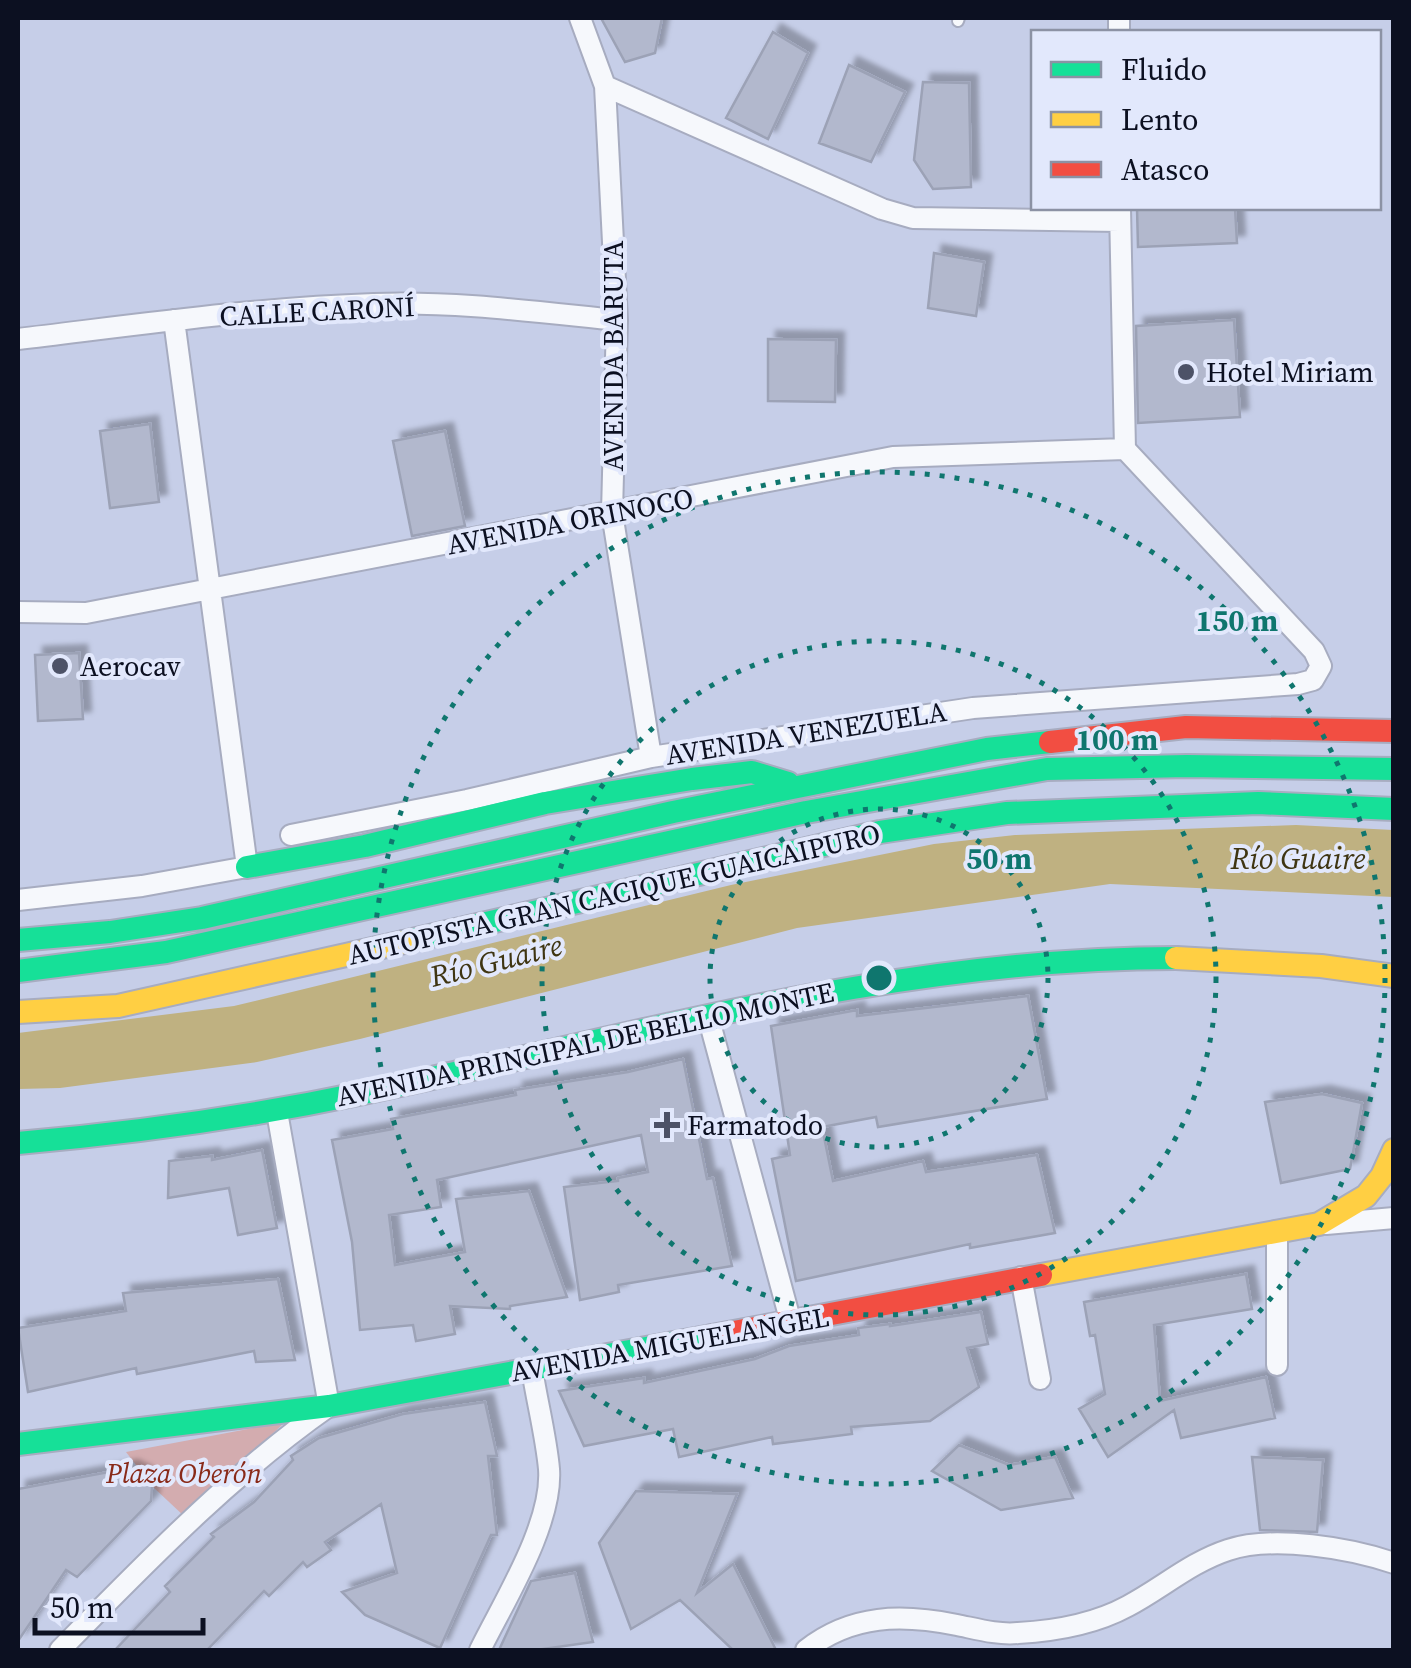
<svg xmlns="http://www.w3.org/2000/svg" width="1411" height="1668" viewBox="0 0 1411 1668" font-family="'Source Serif 4',serif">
<defs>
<filter id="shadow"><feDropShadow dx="8" dy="-8" stdDeviation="2.5" flood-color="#0004"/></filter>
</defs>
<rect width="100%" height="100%" fill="#c6cee8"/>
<path fill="#d3acaf" d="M285 1422 185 1517 152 1486 126 1452Z"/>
<path fill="#bfb181" d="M1296 825 1393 830V897L1110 884 797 928 360 1039 257 1062 60 1088 18 1089V1033L234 1006 731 885 934 844 1015 835Z"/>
<path fill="#b2b8cd" stroke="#9ca2b6" stroke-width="2.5" filter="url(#shadow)" d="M601 18H662L655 53 625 62Z
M773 32 808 53 768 139 726 118Z
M849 65 905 92 871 162 819 143Z
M923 82 969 83 971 187 933 189 914 160Z
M1137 208H1235L1237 243 1138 247Z
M934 253 984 262 976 316 928 308Z
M1234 320 1240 417 1138 423 1136 326Z
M768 339 836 340 835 402 768 401Z
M150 424 159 502 110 508 100 431Z
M445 431 465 526 412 536 393 441Z
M79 653 83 719 38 721 35 655Z
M1028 996 1047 1099 878 1127 876 1117 822 1127 833 1181 923 1161 926 1172 1037 1155 1055 1233 970 1248V1244L796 1281 772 1159 790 1155 771 1026 857 1010V1016Z
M683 1059 707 1179 713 1178 732 1266 618 1285 619 1292 580 1300 564 1187 618 1181V1178L648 1172 641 1135 437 1180 441 1207 389 1215 395 1265 465 1252 456 1199 529 1191 567 1297 510 1306V1309L450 1306 455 1334 416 1341 413 1325 360 1330 352 1242 332 1140 393 1129 391 1119 516 1095 515 1090 628 1072Z
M1322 1094 1362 1103 1350 1169 1281 1183 1265 1102Z
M262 1150 277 1228 238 1235 229 1188 168 1198 169 1161 212 1156V1160Z
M1246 1274 1252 1309 1154 1325 1160 1401 1266 1377 1275 1418 1181 1438 1174 1410 1108 1457 1079 1409 1105 1394 1095 1335 1090 1336 1084 1302Z
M278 1279 295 1360 256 1362 254 1351 137 1374 136 1368 28 1392 18 1328 126 1311 123 1293Z
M981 1312 988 1344 967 1348 979 1387 930 1421 851 1427 852 1434 773 1444 772 1437 679 1457 673 1429 584 1446 559 1391 644 1378V1383L755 1359 789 1346 859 1335 858 1328 890 1324V1326Z
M485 1402 497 1456H488L497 1535H491L440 1648 365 1615 342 1592 397 1573 381 1504 325 1542 331 1550 307 1567 303 1562 269 1596 264 1591 207 1650H115L170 1592 165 1586 214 1537 211 1534 254 1502 293 1460 291 1456 319 1438 403 1414Z
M959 1445 1009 1465 1055 1457 1073 1498 1001 1510 932 1471Z
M1252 1457 1323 1460 1317 1532 1260 1530Z
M130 1468 144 1475 152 1486 151 1501 77 1577 66 1570 18 1641V1489Z
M636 1491 737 1494 697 1593 733 1564 776 1650H733L680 1600 631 1629 599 1543Z
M575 1573 593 1642 536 1650H499L531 1581Z"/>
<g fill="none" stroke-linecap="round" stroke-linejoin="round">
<defs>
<path id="lane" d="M958 21 959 18"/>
<path id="street" d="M580 18 605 86 617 320 612 513 651 757
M1119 18V32
M605 86 882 209 913 218 1120 221
M18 339C136 325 254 308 374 304 454 301 537 312 617 320
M18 612 86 613 893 457 1125 449
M291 835 467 800 651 757 973 708 1298 684 1313 680 1321 666 1314 651 1125 449 1120 208
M18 900 142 886 247 867 174 320
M708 1016 791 1323
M1326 1224 1394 1218
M1277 1231V1365
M1021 1277 1040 1379
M60 1650C145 1564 229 1476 329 1406L277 1112
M480 1650C504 1601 553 1524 549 1469 546 1436 537 1402 532 1369
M806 1650C852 1614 902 1614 957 1625 977 1629 998 1635 1018 1633 1055 1631 1095 1624 1128 1606 1162 1588 1191 1562 1228 1550 1273 1535 1350 1548 1394 1563"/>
<path id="fast" d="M247 867 365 846 545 803 692 779 752 772 788 783
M18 940 110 932 202 918 673 812 987 749 1050 742
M404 942 880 832 1007 813 1258 803 1394 809
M18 971 166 952 806 812 1047 769 1187 766 1394 769
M18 1143C134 1133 249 1117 363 1093 634 1036 896 958 1176 958
M18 1444 329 1406 712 1336"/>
<path id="slow" d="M1176 958 1321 966 1394 976
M18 1012 118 1006 404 942
M1041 1275 1319 1224 1366 1196 1382 1176 1394 1150"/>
<path id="jam" d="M1050 742 1186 727 1394 731
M712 1336 1041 1275"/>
</defs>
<use href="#lane" stroke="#a7acc0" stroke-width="14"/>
<use href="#street" stroke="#a7acc0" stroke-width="24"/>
<use href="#fast" stroke="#a7acc0" stroke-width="26"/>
<use href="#slow" stroke="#a7acc0" stroke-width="26"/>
<use href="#jam" stroke="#a7acc0" stroke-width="26"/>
<use href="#lane" stroke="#f6f8fc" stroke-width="10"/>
<use href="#street" stroke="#f6f8fc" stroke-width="20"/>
<use href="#fast" stroke="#16e098" stroke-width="22"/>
<use href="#slow" stroke="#ffcf43" stroke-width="22"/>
<use href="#jam" stroke="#f24e42" stroke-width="22"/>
</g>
<g fill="none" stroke="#0f766e" stroke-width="5" stroke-dasharray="5 10">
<circle cx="879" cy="978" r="169"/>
<circle cx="879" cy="978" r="337"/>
<circle cx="879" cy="978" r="506"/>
</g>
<g fill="#4d5267" stroke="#e2e8fc" stroke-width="4">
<circle cx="1186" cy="372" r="10"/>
<circle cx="60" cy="666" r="10"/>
<path d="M662 1110h10v10h10v10h-10v10h-10v-10h-10v-10h10z"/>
</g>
<g text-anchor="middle" stroke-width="8" stroke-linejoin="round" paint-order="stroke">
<g font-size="28" fill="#0c1021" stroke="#e2e8fc">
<text transform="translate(317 311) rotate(-3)" y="10">CALLE CARONÍ</text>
<text transform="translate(613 356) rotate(-90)" y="10">AVENIDA BARUTA</text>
<text transform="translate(570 521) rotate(-11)" y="10">AVENIDA ORINOCO</text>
<text transform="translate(806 733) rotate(-9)" y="10">AVENIDA VENEZUELA</text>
<text transform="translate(614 894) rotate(-13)" y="10">AUTOPISTA GRAN CACIQUE GUAICAIPURO</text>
<text transform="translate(585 1044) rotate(-12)" y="10">AVENIDA PRINCIPAL DE BELLO MONTE</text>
<text transform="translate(670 1344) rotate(-10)" y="10">AVENIDA MIGUELANGEL</text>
</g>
<g font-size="28" fill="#0c1021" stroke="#e2e8fc" text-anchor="start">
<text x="1206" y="382">Hotel Miriam</text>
<text x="80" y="676">Aerocav</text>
<text x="687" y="1135">Farmatodo</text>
</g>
<g font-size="28" font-style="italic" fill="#892a19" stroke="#e2e8fc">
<text x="184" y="1483">Plaza Oberón</text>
</g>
<g font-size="30" font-style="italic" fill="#3f3512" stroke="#e2e8fc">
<text x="1298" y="869">Río Guaire</text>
<text transform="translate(496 961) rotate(-14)" y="10">Río Guaire</text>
</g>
</g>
<circle cx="879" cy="978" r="15" fill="#0f766e" stroke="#e2e8fc" stroke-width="5"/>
<g font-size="30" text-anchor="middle" font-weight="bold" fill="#0f766e" stroke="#e2e8fc" stroke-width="8" stroke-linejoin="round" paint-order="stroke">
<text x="1237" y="631">150 m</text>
<text x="1117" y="750">100 m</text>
<text x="999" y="869">50 m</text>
</g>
<rect width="1411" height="1668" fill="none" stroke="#0c1021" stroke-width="40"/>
<rect x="1031" y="30" width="350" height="180" fill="#e2e8fc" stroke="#8c92a4" stroke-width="2.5"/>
<rect x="1051" y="62" width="50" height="15" fill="#16e098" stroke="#8c92a4" stroke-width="2.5"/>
<text x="1121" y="80" font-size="30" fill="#0c1021">Fluido</text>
<rect x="1051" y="112" width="50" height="15" fill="#ffcf43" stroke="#8c92a4" stroke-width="2.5"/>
<text x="1121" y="130" font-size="30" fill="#0c1021">Lento</text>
<rect x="1051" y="162" width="50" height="15" fill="#f24e42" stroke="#8c92a4" stroke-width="2.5"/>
<text x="1121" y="180" font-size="30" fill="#0c1021">Atasco</text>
<path d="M35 1618v15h168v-15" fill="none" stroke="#0c1021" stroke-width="5"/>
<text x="50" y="1618" font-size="30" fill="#0c1021" stroke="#e2e8fc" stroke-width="8" paint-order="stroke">50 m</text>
</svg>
